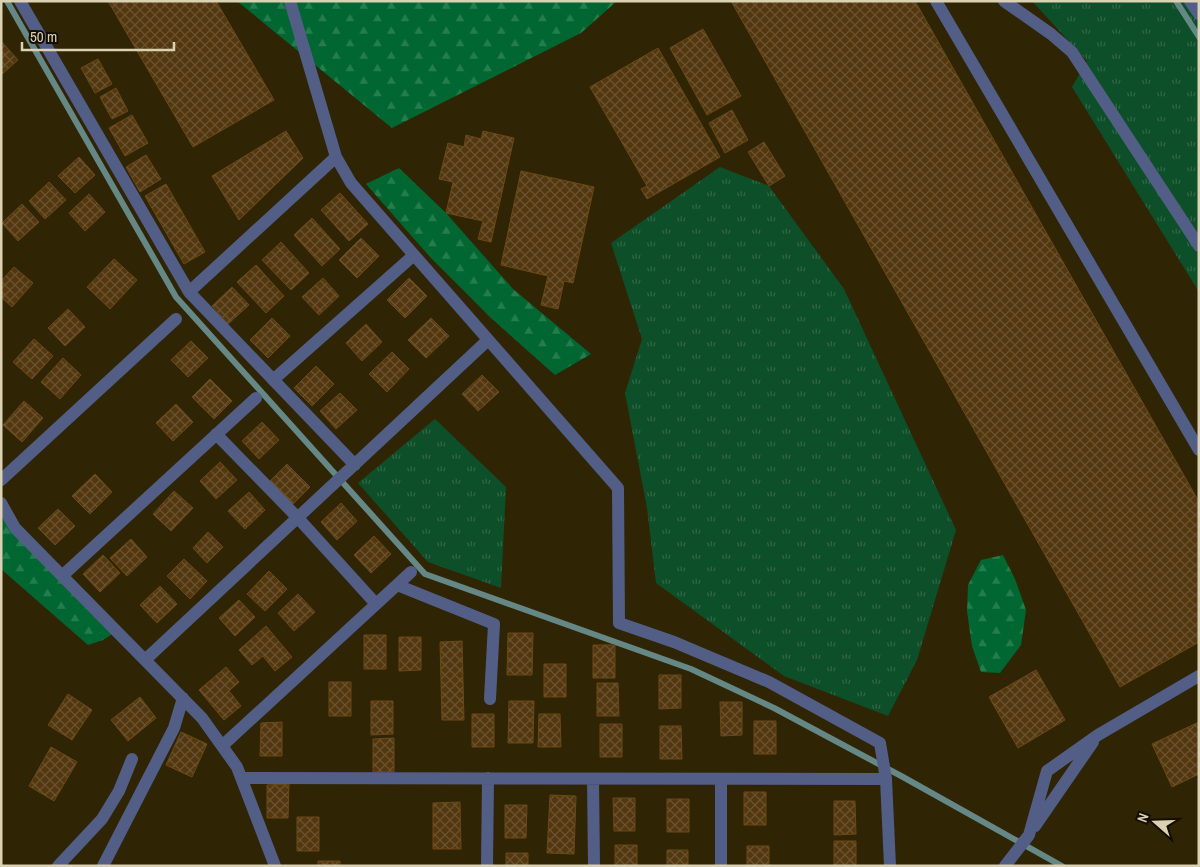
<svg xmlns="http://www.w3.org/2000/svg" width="1200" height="867" viewBox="0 0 1200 867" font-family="'Archivo Narrow',sans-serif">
<defs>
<pattern id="grass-tufts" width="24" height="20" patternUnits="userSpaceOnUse" patternTransform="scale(1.25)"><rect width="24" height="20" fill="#0d4f28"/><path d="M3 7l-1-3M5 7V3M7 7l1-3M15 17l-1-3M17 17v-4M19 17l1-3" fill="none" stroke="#306745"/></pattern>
<pattern id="forest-firs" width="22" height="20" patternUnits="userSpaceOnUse" patternTransform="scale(1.25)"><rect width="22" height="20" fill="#006732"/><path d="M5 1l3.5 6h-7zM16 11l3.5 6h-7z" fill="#257c4d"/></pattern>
<pattern id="building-cross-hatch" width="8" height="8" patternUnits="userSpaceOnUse" patternTransform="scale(1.25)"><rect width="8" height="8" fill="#52370f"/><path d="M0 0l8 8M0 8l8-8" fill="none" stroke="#6a5330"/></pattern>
</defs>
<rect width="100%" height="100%" fill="#2f2504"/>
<path fill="url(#grass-tufts)" d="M1032 1H1199V292L1072 87 1087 61Z
M720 167 769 186 844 289 956 530 917 660 888 716 784 676 656 583 647 508 625 393 642 339 611 243Z
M435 419 506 487 501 588 428 562 358 483Z"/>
<path fill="url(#forest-firs)" d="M237 1H617L581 33 392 128Z
M399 168 446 213 513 289 591 354 555 375 491 318 430 257 366 184Z
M1 504 117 631 103 640 88 645 1 569Z
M1003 555 1015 579 1026 610 1021 645 1000 673 981 672 972 646 967 611 968 585 981 560Z"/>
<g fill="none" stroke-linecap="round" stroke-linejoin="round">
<path stroke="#658886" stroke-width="6" d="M7 1 176 297 425 574 691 669 774 708 903 777 1062 866
M1176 1 1199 37"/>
</g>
<path fill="url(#building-cross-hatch)" stroke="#6d4813" d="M108 1H216L274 100 193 147Z
M731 1H915L1199 502V642L1120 687Z
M703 29 741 96 707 115 670 48Z
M1 41 18 60 1 75Z
M658 48 720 157 647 199 641 189 647 186 590 87Z
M98 59 112 84 95 93 81 68Z
M116 88 128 111 112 119 100 97Z
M732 110 748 140 725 153 709 123Z
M132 115 148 143 125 156 109 128Z
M286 131 303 158 239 220 212 176Z
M483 131 514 138 491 242 478 239 483 221 446 213 453 182 439 179 448 143 464 147 466 135 481 139Z
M764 142 785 176 769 186 748 152Z
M146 155 161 179 140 192 126 167Z
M79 157 95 175 75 193 58 176Z
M521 171 594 187 573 283 564 281 558 309 541 305 548 276 501 265Z
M49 182 66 200 45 219 29 201Z
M166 184 205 252 184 264 145 196Z
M340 193 368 224 349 241 321 210Z
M89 194 105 212 85 231 69 213Z
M22 204 39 222 18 241 2 223Z
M312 218 340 249 322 266 294 235Z
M361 238 379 256 357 278 339 260Z
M281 242 309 273 291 290 262 260Z
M114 259 137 280 110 309 87 287Z
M256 265 284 296 266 313 237 282Z
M14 267 33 283 12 307 1 297V281Z
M323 278 339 296 319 315 302 297Z
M409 278 427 296 405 318 387 300Z
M232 287 249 305 228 324 212 306Z
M68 309 85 327 65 346 48 328Z
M272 318 290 336 268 358 250 340Z
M431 318 449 336 426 358 408 340Z
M366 324 382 342 362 361 346 343Z
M34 339 53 356 32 379 13 362Z
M191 341 208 358 188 377 171 360Z
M392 352 409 369 387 392 369 374Z
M63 358 81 375 60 399 41 382Z
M316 366 334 384 312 406 294 388Z
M482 375 499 392 478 411 462 394Z
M210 379 232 401 214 419 192 397Z
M340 393 357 410 336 429 320 411Z
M24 401 43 418 22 442 3 425Z
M176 404 193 422 173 441 156 423Z
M262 422 279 440 259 459 242 441Z
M220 462 237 480 216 499 200 481Z
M287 464 310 487 293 504 270 481Z
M95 474 112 492 90 514 72 496Z
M174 491 193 508 171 531 153 514Z
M249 492 265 510 245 529 228 511Z
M341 503 357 521 337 540 321 522Z
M58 509 75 526 55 545 38 528Z
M208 532 223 547 207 563 193 548Z
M374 536 391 554 371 573 354 555Z
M131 539 147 557 127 576 110 558Z
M103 555 120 573 100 592 83 574Z
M184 559 207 581 190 599 167 576Z
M269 571 287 589 265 611 247 594Z
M160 586 177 604 157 623 140 605Z
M298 594 315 612 294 631 278 613Z
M239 600 255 617 235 636 219 618Z
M266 626 292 657 275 671 263 656 252 665 239 650Z
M508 633H533L532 675H507Z
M364 635H386V669H364Z
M399 637H421V670L399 671Z
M462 641 464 720H442L440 642Z
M593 645H615V678H593Z
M544 664H566V697H544Z
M226 667 239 682 229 691 241 706 224 720 199 690Z
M1036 670 1065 720 1018 748 989 697Z
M659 675H681V708L659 709Z
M329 682H351V716H329Z
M597 683H618L619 716H597Z
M68 694 92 710 72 740 48 725Z
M140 697 156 718 128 741 111 720Z
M371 701H393V734L371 735Z
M509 701H534L533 743H508Z
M720 702H742V735L721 736Z
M472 714H494V747H472Z
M539 714H560L561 747H538Z
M754 721H776V754H754Z
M282 722V756H260L261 723Z
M1199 722V774L1172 787 1152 744Z
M600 724H622V757H600Z
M660 726H681L682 759H660Z
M181 732 207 744 192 777 166 765Z
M394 738V772H373V739Z
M51 747 77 762 54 801 29 786Z
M289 784 288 818H267V785Z
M744 792H766V825H744Z
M550 795 576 796 574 854 547 853Z
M613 798H635V831H614Z
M667 799H689V832H667Z
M834 801H855L856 834 834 835Z
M460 802 461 849H433V803Z
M505 805H527L526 838H505Z
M297 817H319V851H297Z
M834 841H856V866H834Z
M615 845H637V866H615Z
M747 846H769V866H747Z
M667 850H688V866H667Z
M506 853H528V866H506Z
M318 861H340V866H318Z"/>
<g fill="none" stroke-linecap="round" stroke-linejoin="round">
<path stroke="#535e87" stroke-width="12" d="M20 1 189 292
M290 1 336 157 189 292 355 465
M936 1 1199 450
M1004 1 1051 34 1072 52 1199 246
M1190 1 1199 14
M336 157 351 183 618 488 619 623 674 642 769 682 880 743 886 779 890 866
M273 380 414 255
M216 434 298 518 376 604
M1 480 176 319
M1 503 15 528 202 718 237 767 275 866
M62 576 256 398
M397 585 494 624 490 699
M145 660 488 340
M222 746 411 572
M241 778 886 779
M593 779 594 866
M721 779V866
M1035 826 1093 742
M58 866 102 819 119 791 132 759
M103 866 174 728 183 698
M487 866 488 778
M1005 866 1029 835 1047 771 1098 735 1199 676"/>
</g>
<rect width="1200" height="867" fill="none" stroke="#dbd1b3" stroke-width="5"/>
<g transform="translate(1155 822) rotate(290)" stroke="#150e00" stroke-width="4" paint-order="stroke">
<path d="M0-4L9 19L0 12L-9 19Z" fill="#dbd1b3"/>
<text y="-8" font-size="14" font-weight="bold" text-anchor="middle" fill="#dbd1b3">N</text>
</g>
<path d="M22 42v8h152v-8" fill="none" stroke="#dbd1b3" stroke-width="2.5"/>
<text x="30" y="42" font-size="15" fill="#dbd1b3" stroke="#150e00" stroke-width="4" paint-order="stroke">50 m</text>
</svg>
